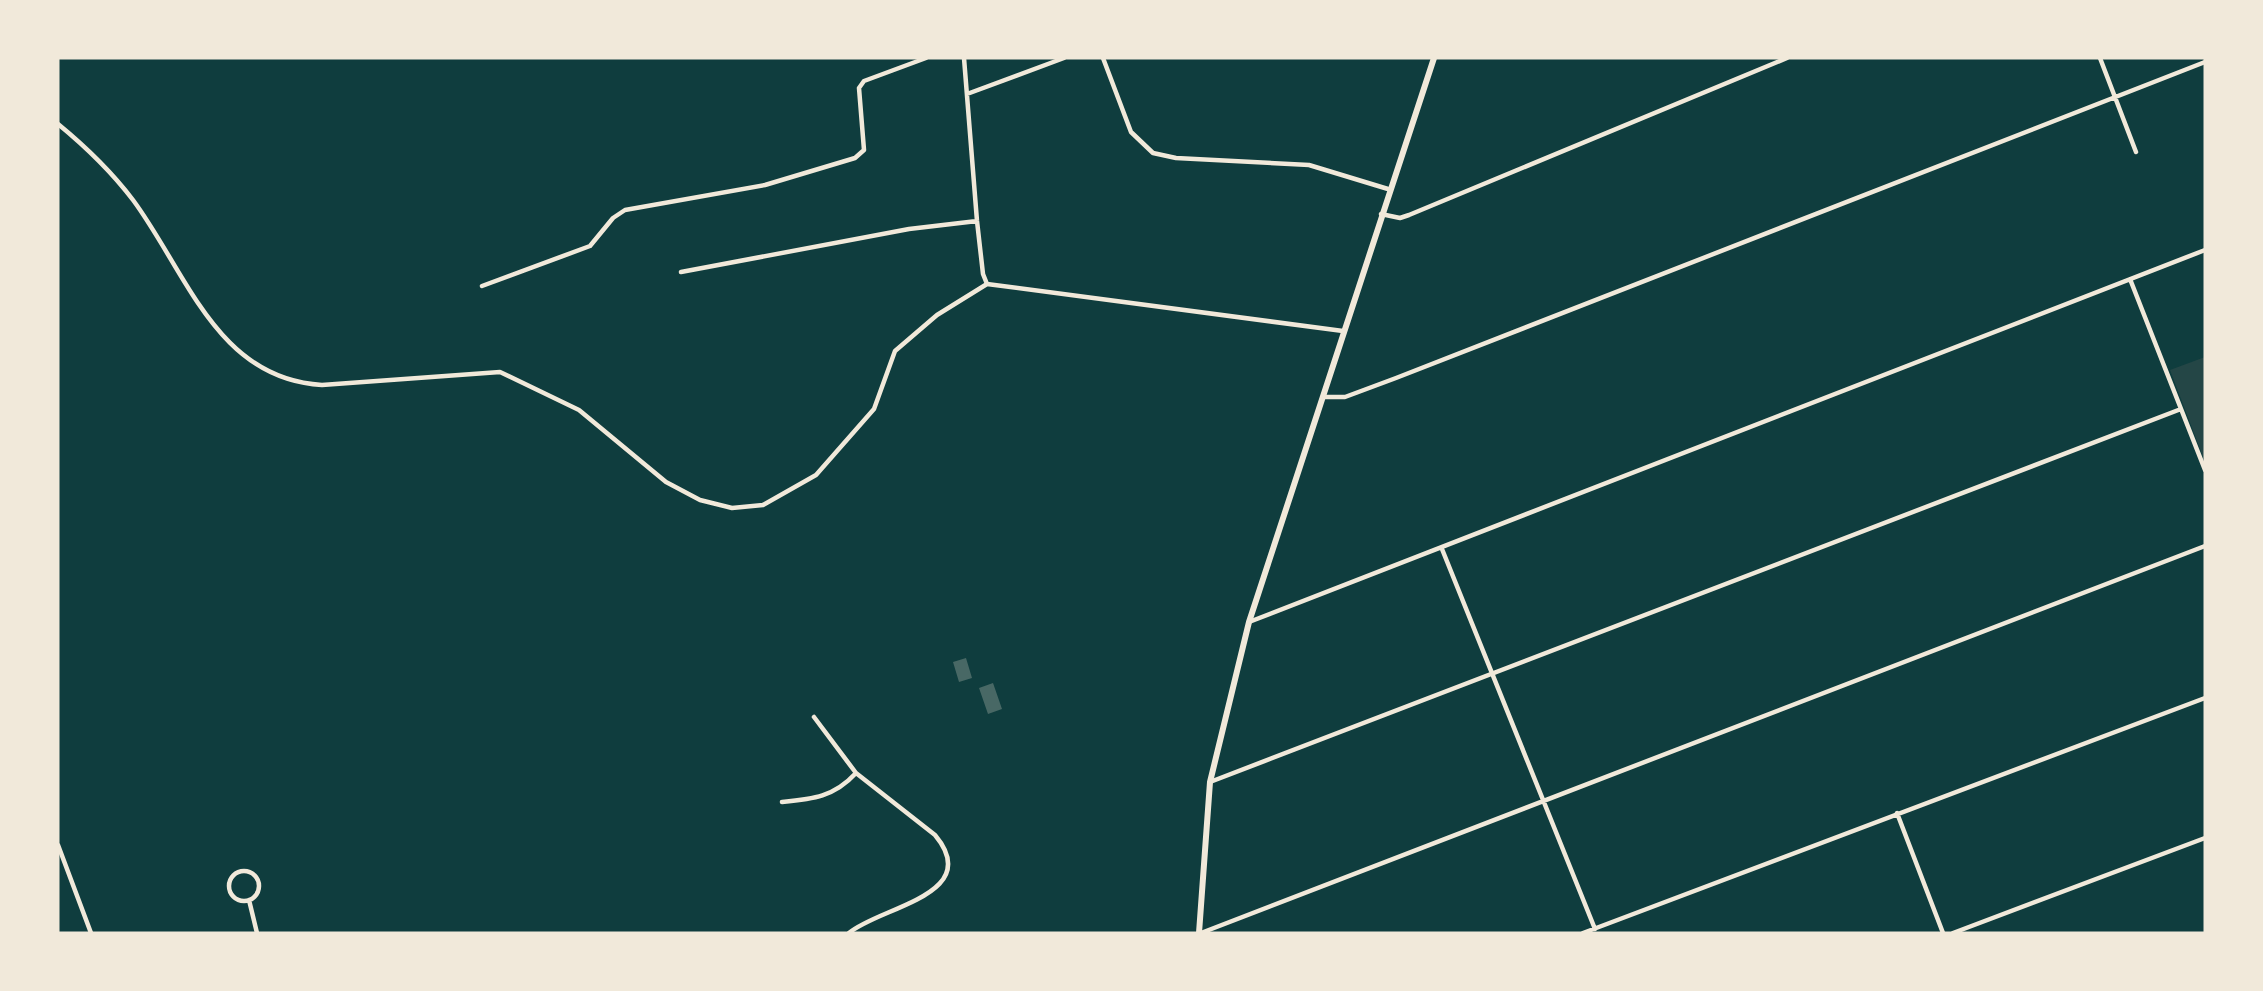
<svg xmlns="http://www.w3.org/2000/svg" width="2263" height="991" viewBox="0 0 2263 991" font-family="Signika,sans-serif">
<rect width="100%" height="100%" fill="#0f3d3e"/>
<path fill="#244646" d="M2205 357V462L2170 370Z"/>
<path fill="#486865" d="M966 658 972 678 959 682 953 662Z
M993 683 1002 709 988 714 979 688Z"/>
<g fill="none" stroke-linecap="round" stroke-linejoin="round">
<path stroke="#f1e9da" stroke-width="4.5" d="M964 58 977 221 983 274 987 284
M1103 58 1131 132 1153 153 1176 158 1309 165 1388 189
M2100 58 2136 152
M967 94 1064 58
M58 124C86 147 111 171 133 200 187 273 217 379 322 385L500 372 579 410 666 482 700 500 732 508 763 505 816 475 874 409 895 351 937 315 987 284 1343 331
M1381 214 1400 218 1409 215 1787 58
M681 272 909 229 977 221
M2130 279 2205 470
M482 286 590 246 613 218 625 210 765 185 855 158 864 150 859 88 864 81 926 58
M1323 397H1345L1396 378 2205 62
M1442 549 1595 929
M1249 622 2205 250
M814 717 856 773 935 835C985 895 879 907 849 933
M1210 782 2181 409
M782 802C813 799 834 797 856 773
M1897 813 1943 933
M58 845 91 933
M229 886a15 15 0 1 1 30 0a15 15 0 1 1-30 0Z
M249 900 257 933
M1201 933 2205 546
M1583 933 2205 698
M1953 933 2205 838"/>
<path stroke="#f1e9da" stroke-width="6" d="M1199 933 1210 782 1249 622 1434 58"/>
</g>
<rect width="2263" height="991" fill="none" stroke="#f1e9da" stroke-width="119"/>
</svg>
